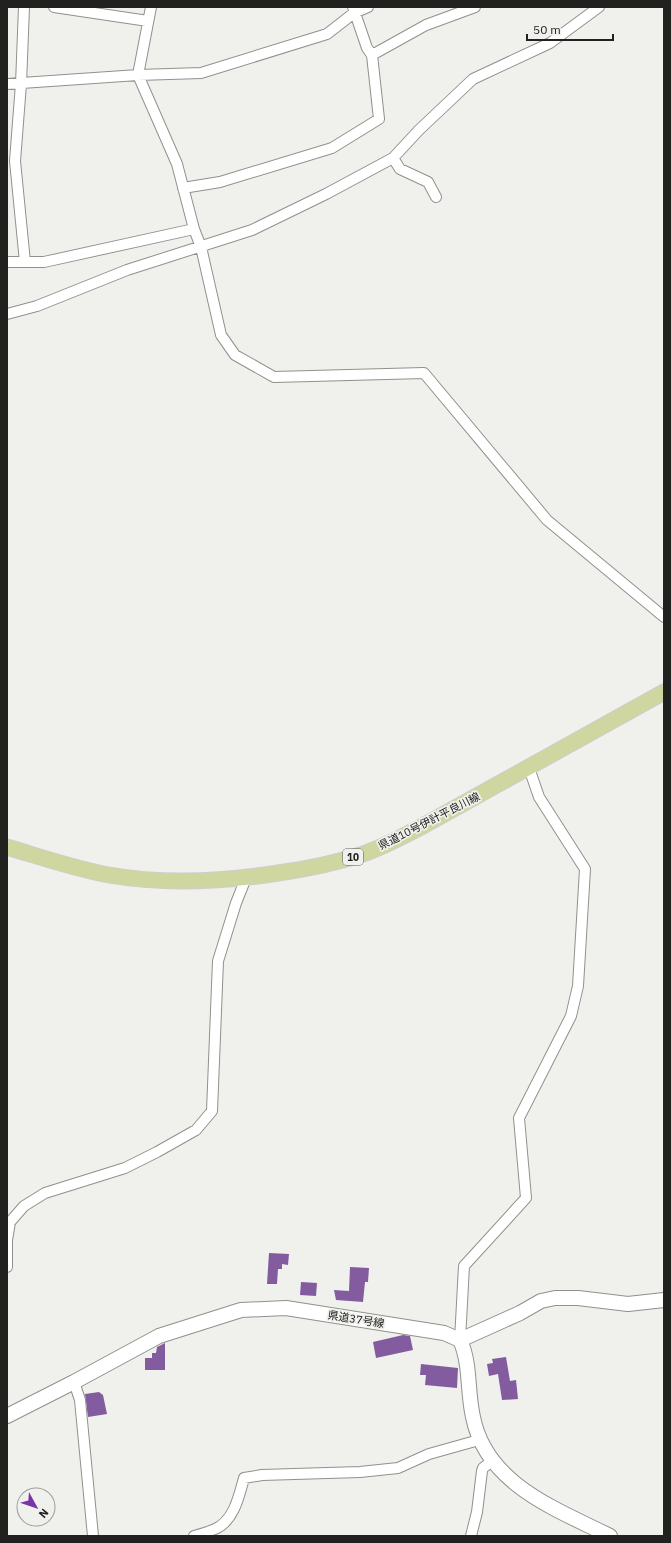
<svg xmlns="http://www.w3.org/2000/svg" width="671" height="1543" viewBox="0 0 671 1543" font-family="'IBM Plex Sans','Noto Sans JP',sans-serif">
<rect width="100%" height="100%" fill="#f0f1ed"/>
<path fill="#825c9f" d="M269 1253 289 1254 288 1265 282 1264V1269H278L277 1284H267Z
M350 1267 369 1268 368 1282H365L363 1302 336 1300 334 1290 349 1291Z
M301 1282 317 1283 316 1296 300 1295Z
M403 1335 410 1336 413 1350 376 1358 373 1342Z
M165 1343V1370H145V1358H152V1353H156L157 1347Z
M506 1357 510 1381 516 1380 518 1399 502 1400 498 1374 489 1376 487 1364 493 1363 492 1359Z
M421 1364 458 1368 457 1388 425 1385 426 1375H420Z
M99 1392 103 1395 107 1414 88 1417 85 1394Z"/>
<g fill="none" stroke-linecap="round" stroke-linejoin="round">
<defs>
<path id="street" d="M24 7 21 84 15 161 25 262
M54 7 148 21
M151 7 138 75 177 164 194 229 201 247 221 335 235 355 274 377 424 373 547 520 664 617
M372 55 426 25 475 7
M7 84 138 75 201 73 327 34 354 13 368 7
M393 158 400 169 428 182 436 197
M183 188 220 182 332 148 379 119 372 55 367 48 353 7
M7 262H44L194 229
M7 314 37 306 127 270 252 230 326 194 393 158 419 130 473 79 550 43 599 7
M7 1267V1240L10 1222 24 1206 45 1193 125 1168 157 1152 196 1130 212 1111 218 961 236 903 246 878
M460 1340 464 1266 526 1198 519 1118 571 1016 578 986 585 869 539 797 529 768
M74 1382 80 1400 93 1536
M194 1536C201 1534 208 1532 215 1529 234 1521 239 1496 244 1478L262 1475 360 1472 398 1468 429 1454 479 1440
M471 1536 477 1512 482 1471 483 1468 492 1461"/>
<path id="secondary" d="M460 1340 520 1313 541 1301 555 1298H578L628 1304 664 1300
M7 1416 74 1382 159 1336 241 1310 286 1308 444 1333 460 1340C471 1364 467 1392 473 1417 486 1484 556 1509 610 1536"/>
<path id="primary" d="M7 847C41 857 75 869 109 875 166 885 221 882 278 873 307 869 336 863 363 854 383 847 402 837 421 827L664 692"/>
</defs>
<use href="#street" stroke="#90918d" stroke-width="12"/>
<use href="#secondary" stroke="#90918d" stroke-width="16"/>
<use href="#primary" stroke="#cecece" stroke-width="17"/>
<use href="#street" stroke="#fff" stroke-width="10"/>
<use href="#secondary" stroke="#fff" stroke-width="14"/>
<use href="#primary" stroke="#cfd6a0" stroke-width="15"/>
</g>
<g text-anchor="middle" stroke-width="3.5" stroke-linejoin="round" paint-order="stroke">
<rect fill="#f0f1ed" stroke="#5f5f5e" stroke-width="1" x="343" y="849" width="20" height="16" rx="3"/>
<g font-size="10" font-weight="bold" fill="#212120">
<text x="353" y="861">10</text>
</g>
<g font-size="11" fill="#212120" stroke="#f0f1ed">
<text transform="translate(429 821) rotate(-27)" y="4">県道10号伊計平良川線</text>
<text transform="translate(356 1319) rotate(9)" y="4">県道37号線</text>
</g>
</g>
<rect width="671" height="1543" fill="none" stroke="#212120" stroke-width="16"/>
<g transform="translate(36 1507) rotate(130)"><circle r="19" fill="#f0f1ed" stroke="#9d9e9b"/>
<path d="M0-3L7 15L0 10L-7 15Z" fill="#7a34a7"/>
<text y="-6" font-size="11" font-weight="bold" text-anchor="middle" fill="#212120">N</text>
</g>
<path d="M527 34v6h86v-6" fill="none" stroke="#212120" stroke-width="2"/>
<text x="533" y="34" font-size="12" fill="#212120" stroke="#f0f1ed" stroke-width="3" paint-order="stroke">50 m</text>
</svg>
